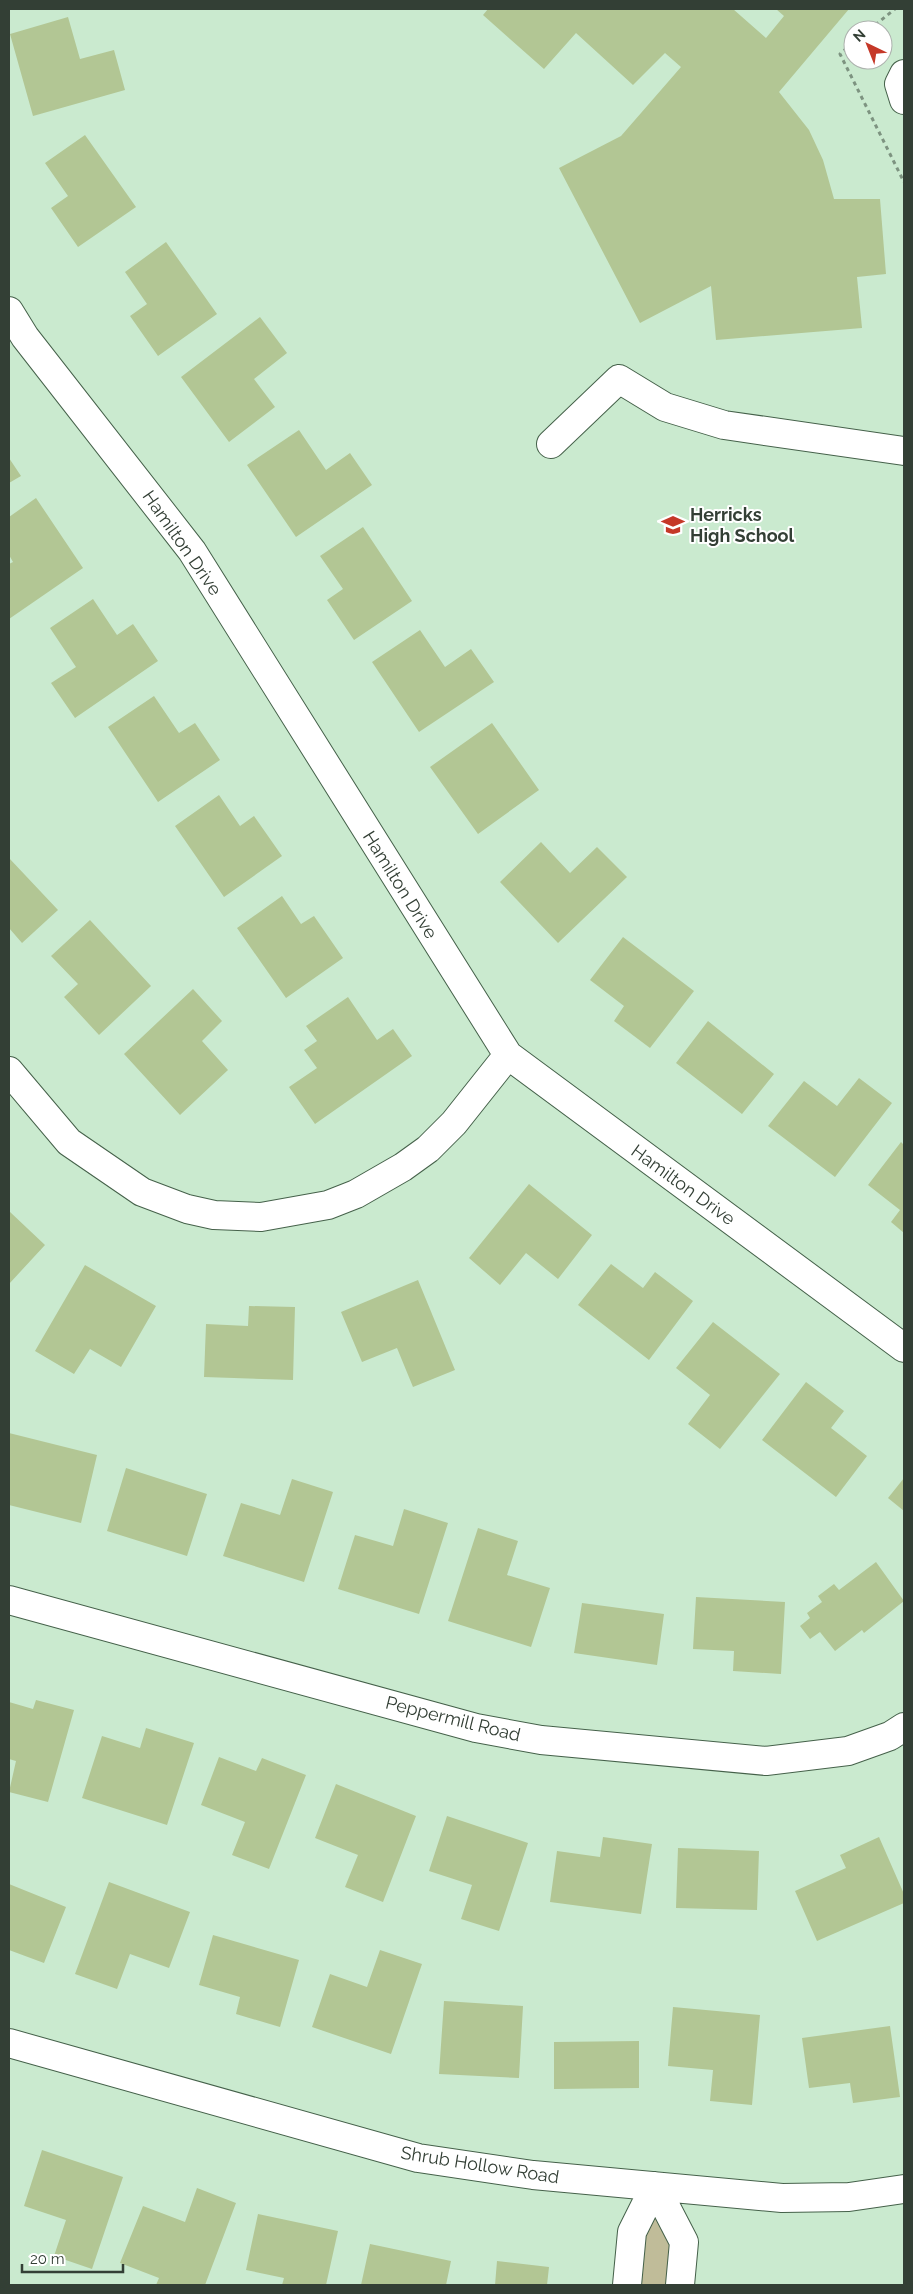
<svg xmlns="http://www.w3.org/2000/svg" width="913" height="2294" viewBox="0 0 913 2294" font-family="Raleway,sans-serif">
<rect width="100%" height="100%" fill="#caeacf"/>
<path fill="#c0bc99" d="M655 2186 684 2242 680 2285H627Z"/>
<path fill="#b2c694" d="M488 9H733L766 38 784 16 776 9H849L779 92 809 130 823 160 834 199H880L886 274 857 277 862 328 716 340 711 286 640 323 559 168 621 136 681 67 665 53 633 85 576 33 544 69 483 15Z
M68 17 80 59 114 50 125 90 33 116 10 34Z
M85 135 136 207 78 247 51 208 68 196 45 163Z
M166 242 217 314 158 356 130 316 147 304 125 272Z
M260 317 287 353 254 379 275 407 229 442 181 377Z
M299 430 326 470 350 453 372 485 296 537 247 465Z
M9 458 21 476 9 483Z
M36 498 83 568 9 619V564L13 562 9 555V517Z
M363 527 412 601 354 640 327 600 343 589 320 556Z
M93 599 117 635 133 624 158 661 75 718 51 683 76 667 50 628Z
M420 630 445 667 471 649 494 682 419 732 372 662Z
M154 696 179 733 195 723 220 760 158 802 108 727Z
M492 723 539 790 478 834 430 767Z
M219 795 240 826 254 816 282 856 224 897 175 826Z
M541 842 570 873 597 847 627 877 558 943 500 882Z
M9 858 58 910 22 943 9 928Z
M282 896 301 924 314 916 343 958 286 998 237 928Z
M90 920 151 986 99 1035 64 997 78 984 51 956Z
M623 937 694 991 650 1048 614 1021 624 1006 590 980Z
M193 989 222 1021 202 1041 228 1070 180 1115 124 1054Z
M348 997 377 1040 393 1029 412 1056 315 1124 289 1087 317 1068 304 1050 317 1041 306 1026Z
M708 1021 774 1074 742 1114 676 1063Z
M859 1078 892 1103 835 1177 768 1126 804 1081 837 1106Z
M901 1142 904 1145V1233L891 1222 900 1210 868 1185Z
M529 1184 592 1235 558 1279 526 1253 500 1285 469 1258Z
M9 1211 45 1245 9 1284Z
M611 1264 643 1288 655 1272 693 1301 649 1360 578 1305Z
M85 1265 156 1306 121 1367 90 1349 74 1374 35 1351Z
M418 1280 455 1370 413 1387 397 1348 362 1362 341 1312Z
M249 1306 295 1307 293 1380 204 1377 206 1324 248 1326Z
M713 1322 780 1374 720 1449 688 1424 710 1395 676 1368Z
M806 1382 844 1411 831 1428 867 1456 836 1497 762 1440Z
M9 1433 97 1455 81 1523 9 1505Z
M126 1468 207 1494 187 1556 107 1531Z
M904 1478V1511L888 1498Z
M292 1479 333 1492 304 1582 223 1556 241 1503 280 1515Z
M404 1509 448 1523 419 1614 338 1589 355 1535 393 1546Z
M478 1528 518 1541 507 1575 550 1588 531 1647 448 1621Z
M876 1562 904 1601 864 1633 862 1630 835 1651 820 1632 810 1639 800 1626 810 1618 807 1613 822 1602 818 1596 834 1584 839 1590Z
M696 1597 785 1602 781 1674 733 1671 734 1651 693 1649Z
M582 1603 664 1614 657 1665 574 1653Z
M36 1700 74 1710 48 1802 9 1792 16 1761 9 1759V1702L33 1709Z
M146 1728 194 1743 167 1825 82 1798 102 1736 140 1748Z
M219 1757 256 1771 262 1758 306 1775 269 1869 232 1855 245 1822 201 1805Z
M336 1784 416 1816 383 1902 345 1887 358 1855 315 1838Z
M447 1816 528 1843 499 1931 461 1919 472 1885 429 1871Z
M603 1837 652 1844 641 1914 550 1902 557 1851 600 1857Z
M879 1837 904 1894V1903L817 1941 795 1891 846 1868 840 1855Z
M678 1848 759 1851 757 1910 676 1908Z
M109 1882 190 1912 169 1968 130 1954 117 1989 75 1974Z
M9 1884 66 1907 44 1963 9 1950Z
M213 1935 299 1960 280 2027 236 2014 240 1997 199 1985Z
M380 1950 422 1964 391 2054 312 2027 330 1974 367 1987Z
M444 2001 523 2006 519 2078 439 2074Z
M673 2007 760 2015 752 2105 710 2101 713 2070 668 2066Z
M890 2026 900 2097 853 2103 850 2083 809 2088 802 2038Z
M639 2041V2088L554 2089V2042Z
M42 2150 123 2177 92 2269 54 2256 66 2220 24 2206Z
M197 2188 236 2203 205 2285H156L159 2278 120 2263 143 2206 185 2222Z
M258 2214 338 2231 326 2285H282L284 2278 246 2270Z
M370 2244 451 2261 446 2285H361Z
M497 2261 549 2267 547 2285H495Z"/>
<g fill="none" stroke-linecap="round" stroke-linejoin="round">
<defs>
<path id="minor" d="M904 74 899 84 904 100
M9 311 25 337 192 551 508 1055 904 1348
M551 444 619 379 665 407 724 425 904 451
M9 1071 69 1142 142 1192 187 1209 214 1215 261 1217 328 1205 356 1194 403 1167 428 1149 454 1123 508 1055
M9 1600 476 1728 541 1740 766 1761 848 1751 890 1736 904 1727
M9 2043 418 2158 533 2175 782 2198 849 2197 904 2189
M627 2285 632 2232 655 2186 684 2242 680 2285"/>
</defs>
<use href="#minor" stroke="#45614a" stroke-width="30"/>
<path stroke="#7d9380" stroke-width="3" stroke-dasharray="4 4" stroke-linecap="butt" d="M869 30 895 9
M853 43 840 54 904 182"/>
<use href="#minor" stroke="#fff" stroke-width="28"/>
</g>
<defs>
<symbol id="school-bare" viewBox="-9 -9 18 18"><path d="M0-5L7-2L0 1L-7-2ZM-4 1L0 2.5L4 1V4Q0 6-4 4Z" fill="#c53828" stroke="#fff" stroke-width="2.5" paint-order="stroke"/></symbol>
</defs>
<g fill-rule="evenodd">
<use href="#school-bare" x="657" y="509" width="32" height="32"/>
</g>
<g text-anchor="middle" stroke-width="4" stroke-linejoin="round" paint-order="stroke">
<g font-size="18" font-weight="bold" fill="#333f35" stroke="#fff" text-anchor="start">
<text x="690" y="521">Herricks<tspan x="690" dy="21">High School</tspan></text>
</g>
<g font-size="18" fill="#333f35" stroke="#fff">
<text transform="translate(182 543) rotate(55)" y="6">Hamilton Drive</text>
<text transform="translate(400 885) rotate(58)" y="6">Hamilton Drive</text>
<text transform="translate(683 1185) rotate(36)" y="6">Hamilton Drive</text>
<text transform="translate(453 1719) rotate(14)" y="6">Peppermill Road</text>
<text transform="translate(480 2165) rotate(9)" y="6">Shrub Hollow Road</text>
</g>
</g>
<rect width="913" height="2294" fill="none" stroke="#333f35" stroke-width="20"/>
<g transform="translate(868 45) rotate(317)"><circle r="24" fill="#ffffff" stroke="#adb2ae"/>
<path d="M0-4L9 19L0 12L-9 19Z" fill="#c53828"/>
<text y="-8" font-size="14" font-weight="bold" text-anchor="middle" fill="#333f35">N</text>
</g>
<path d="M22 2264v8h101v-8" fill="none" stroke="#333f35" stroke-width="2.5"/>
<text x="30" y="2264" font-size="15" fill="#333f35" stroke="#ffffff" stroke-width="4" paint-order="stroke">20 m</text>
</svg>
